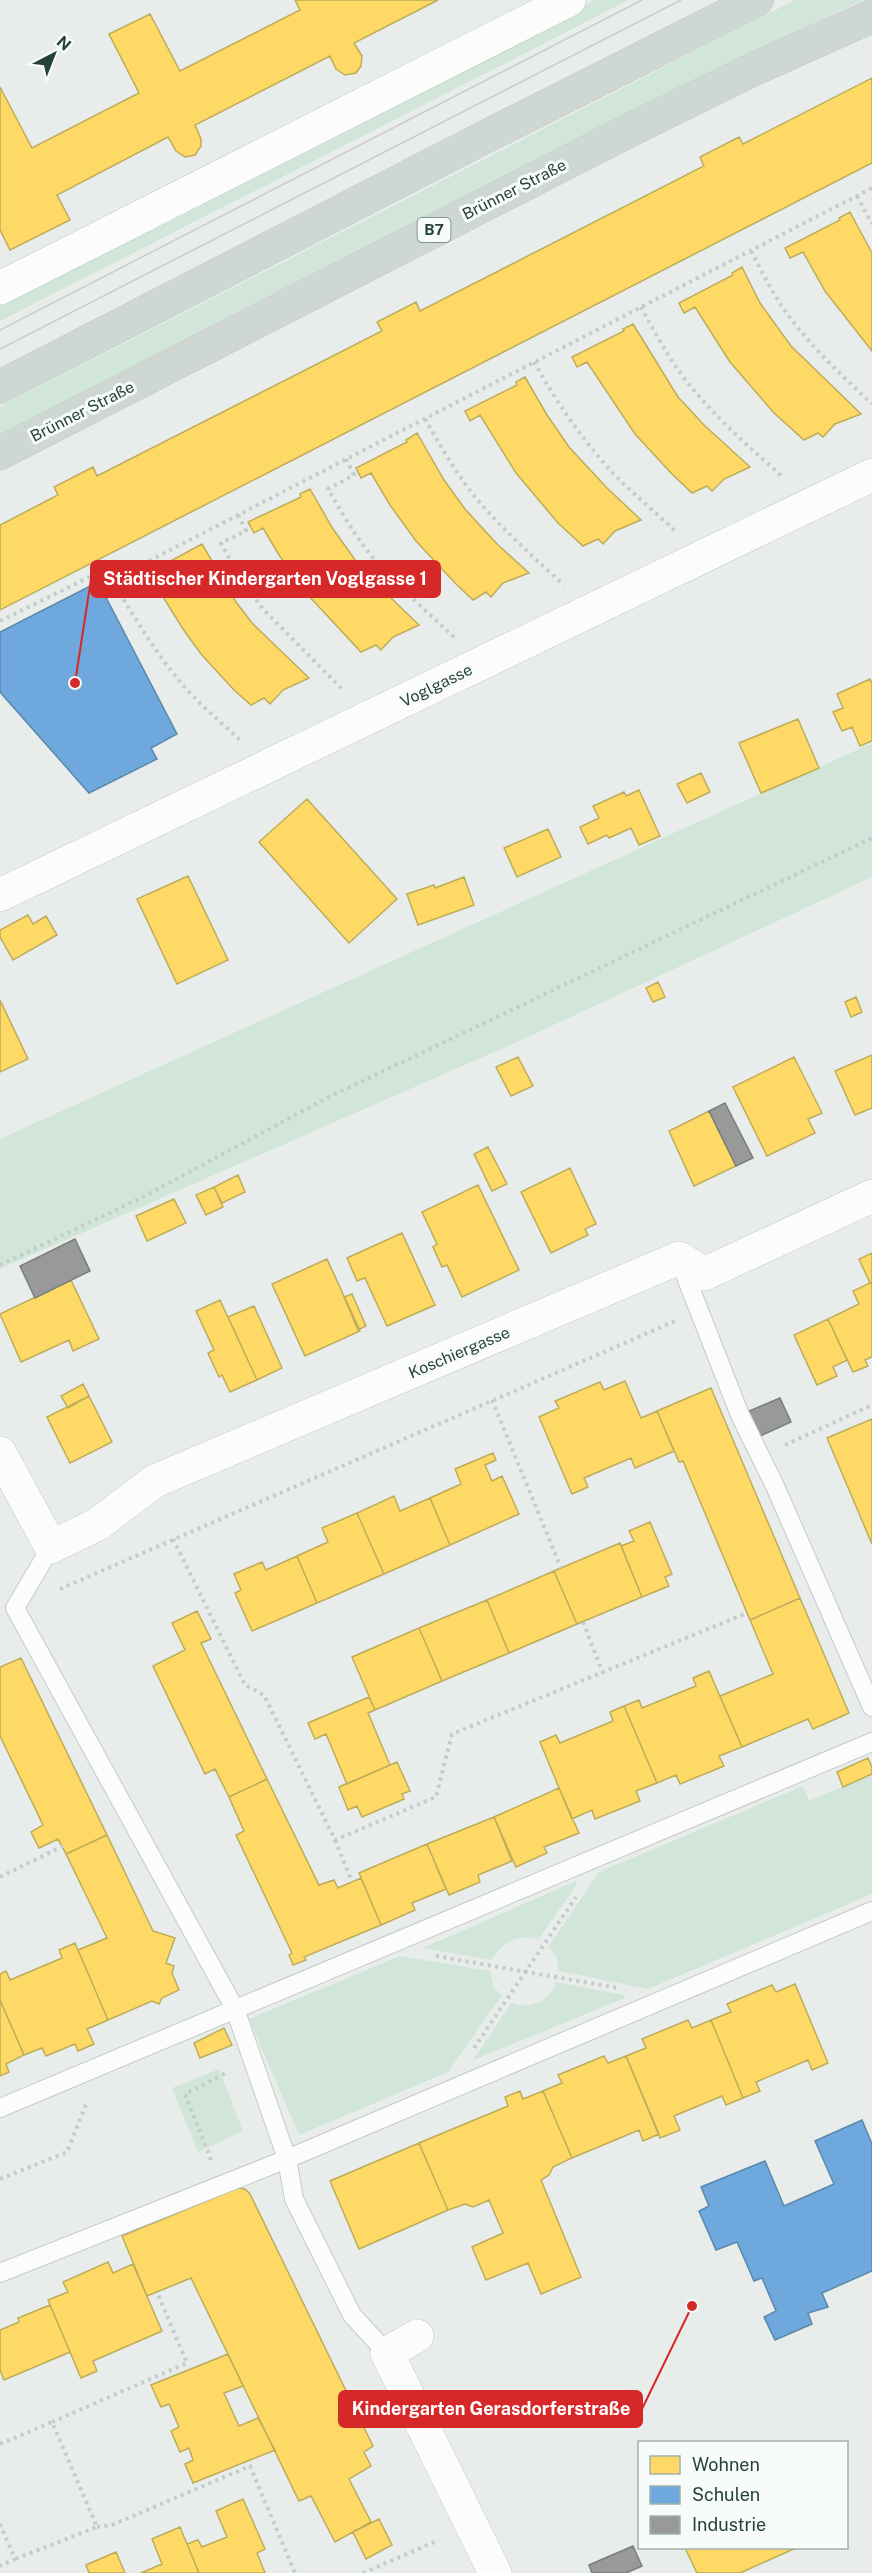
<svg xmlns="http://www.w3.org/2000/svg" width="872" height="2573" viewBox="0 0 872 2573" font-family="'Public Sans',sans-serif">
<rect width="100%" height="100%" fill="#e8edeb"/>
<path fill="#d1e6d8" d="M595 0H629L0 321V304Z
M795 0H863L658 97 0 434V407Z
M872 743V877L517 1042 0 1269V1139Z
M872 1774V1894L648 1989 559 1971 556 1956 548 1947 599 1872 803 1786 809 1801Z
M576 1881 577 1884 538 1940C517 1933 504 1942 491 1960L423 1948Z
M400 1956 490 1971 494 1988 502 1995 448 2072 299 2135 249 2019Z
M556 1982 624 1995 625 1998 473 2060 511 2003C529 2010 550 2002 556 1982Z
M219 2069 243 2131 198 2152 172 2088Z"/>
<path fill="#ffd966" stroke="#bdac59" stroke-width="1.5" d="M295 0H438L354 43 362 56 361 66 356 73 345 75 336 69 330 56 195 125 201 139V146L195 155 185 157 176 151 168 137 57 195 70 220 10 250 0 230V87L32 148 139 93 109 34 150 14 180 71 300 10Z
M872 78V163L0 610V525L58 495 54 487 93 467 97 476 382 331 377 322 416 302 420 311 704 166 700 157 739 137 743 144Z
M850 212 872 253V351L825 291 803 252 790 258 785 248 840 220 839 218Z
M742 267 760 303 791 346 861 414 835 424 823 437 818 433 804 440 774 413 730 362 695 307 684 313 679 303 733 275 732 273Z
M633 324 678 397 704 425 750 467 724 479 712 491 707 486 692 493 672 474 635 434 587 362 577 367 572 357 624 331 623 329Z
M525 377 547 415 569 447 607 488 641 520 615 531 603 544 598 539 583 546 558 523 516 473 480 415 470 421 465 411 517 385 516 382Z
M417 433 444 480 465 509 497 544 529 573 503 583 491 597 486 592 473 600 456 584 416 541 390 505 371 473 361 478 356 468 407 442 406 440Z
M310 489 333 529 363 571 419 625 393 637 381 650 376 645 361 652 307 594 279 555 263 528 254 533 248 522 301 497 300 494Z
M202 544 236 602 252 623 309 678 283 690 270 704 264 698 251 705 234 690 201 654 183 629 155 584 145 589 139 578Z
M870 679 872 684V741L860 746 852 727 842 731 833 712 843 708 837 694Z
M798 719 819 768 761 793 739 743Z
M701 773 710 792 687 803 677 784Z
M639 790 660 836 639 845 631 828 609 838 607 835 588 844 580 827 599 818 593 806 624 792 626 796Z
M307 799 397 899 349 943 259 842Z
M548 829 561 857 517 877 504 848Z
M188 876 228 960 177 984 137 899Z
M464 877 474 905 418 925 407 894 434 885 435 888Z
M28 915 33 924 46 916 57 935 13 960 0 937V930Z
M658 982 665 997 653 1002 646 988Z
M856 997 862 1012 851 1017 845 1002Z
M0 1000 28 1059 0 1072Z
M872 1055V1108L855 1115 835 1071Z
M518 1057 533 1086 511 1096 496 1067Z
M794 1057 822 1113 808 1119 815 1133 767 1156 733 1087Z
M709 1111 736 1166 694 1186 669 1131Z
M488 1147 507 1184 492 1191 474 1154Z
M570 1168 596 1224 585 1229 588 1235 551 1253 521 1192Z
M238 1175 245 1192 222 1203 214 1187Z
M478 1185 519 1270 462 1297 447 1265 442 1267 433 1247 437 1244 422 1212Z
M214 1187 223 1207 206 1215 196 1195Z
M174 1199 186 1223 147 1241 136 1216Z
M402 1233 435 1305 387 1326 365 1278 357 1281 347 1258Z
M872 1253V1282L870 1283 859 1259Z
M327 1259 360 1331 305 1356 272 1284Z
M71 1280 99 1339 73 1351 69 1340 21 1362 0 1314Z
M872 1282V1357L865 1360 868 1366 853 1372 828 1319 859 1304 853 1291Z
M352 1294 366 1326 358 1330 344 1297Z
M220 1300 257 1380 230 1392 222 1375 219 1377 208 1353 214 1350 196 1311Z
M254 1306 282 1368 257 1380 228 1317Z
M828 1319 847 1360 833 1367 837 1376 817 1385 794 1335Z
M625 1381 641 1418 657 1411 674 1451 635 1468 631 1458 584 1478 588 1487 572 1494 539 1417 559 1408 555 1401 600 1382 604 1390Z
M83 1384 89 1396 68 1408 61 1396Z
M711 1388 800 1598 750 1620 683 1461 679 1462 657 1411Z
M89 1396 112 1442 70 1463 47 1417Z
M872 1419V1544L827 1438Z
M493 1453 496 1460 485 1465 492 1481 502 1476 519 1514 450 1545 430 1498 461 1484 455 1469Z
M394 1496 400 1511 430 1498 450 1545 384 1574 357 1513Z
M357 1513 384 1574 317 1603 297 1556 328 1542 322 1528Z
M650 1522 672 1574 665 1577 669 1586 642 1597 621 1546 634 1541 629 1531Z
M620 1543 642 1597 577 1624 554 1571Z
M297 1556 317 1603 252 1631 235 1593 241 1590 234 1574 262 1562 266 1570Z
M554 1571 577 1624 509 1653 487 1600Z
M800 1598 849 1713 813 1729 808 1719 742 1747 720 1696 773 1674 750 1620Z
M487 1600 509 1653 442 1681 419 1628Z
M197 1611 211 1639 201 1643 267 1779 229 1797 215 1769 205 1774 153 1666 185 1650 172 1623Z
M419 1628 442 1681 375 1710 352 1657Z
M21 1658 107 1835 66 1854 58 1839 39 1848 31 1832 43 1825 0 1736V1667Z
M709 1671 742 1747 719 1756 724 1766 680 1784 676 1775 657 1783 624 1706 639 1700 642 1708 696 1686 693 1678Z
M369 1697 375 1710 368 1713 390 1765 347 1784 326 1734 315 1739 308 1723Z
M624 1706 657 1783 636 1791 640 1801 595 1819 592 1810 572 1819 540 1742 556 1735 560 1743 613 1721 610 1712Z
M868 1758 872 1767V1774L843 1787 837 1772Z
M397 1762 410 1791 402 1794 404 1799 362 1817 357 1806 348 1810 339 1787Z
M267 1779 319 1885 334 1880 338 1888 361 1878 381 1925 304 1957 306 1960 293 1965 289 1955 292 1953 236 1835 244 1831 229 1797Z
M559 1788 579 1833 544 1847 547 1853 516 1867 494 1817Z
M494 1817 512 1861 478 1875 480 1882 449 1895 427 1844Z
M107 1835 153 1931 175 1938 166 1963 174 1966 172 1973 179 1990 162 1998 159 2004 152 2001 108 2020 78 1950 107 1938 66 1854Z
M427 1844 446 1889 412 1903 415 1910 381 1925 359 1873Z
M75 1943 108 2020 87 2029 94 2044 78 2051 75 2044 46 2056 42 2048 24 2055 0 2000V1974L6 1971 10 1980 62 1958 59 1950Z
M795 1984 828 2063 812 2070 808 2060 756 2082 760 2091 743 2098 711 2020 731 2012 727 2004 772 1985 776 1992Z
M0 2000 24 2055 6 2064 9 2072 0 2076Z
M688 2020 692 2028 711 2020 743 2098 726 2105 722 2096 674 2116 680 2130 660 2138 626 2056 646 2048 642 2039Z
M224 2028 232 2045 200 2058 194 2043Z
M604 2056 608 2063 626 2056 659 2134 643 2141 639 2130 572 2158 543 2091 562 2083 558 2075Z
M520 2091 523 2099 543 2091 572 2158 553 2167 549 2175 541 2180 581 2277 541 2294 528 2263 486 2280 472 2247 503 2233 489 2200 473 2207 465 2204 448 2210 419 2143 508 2106 505 2097Z
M419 2143 448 2210 359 2249 330 2181Z
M238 2188 245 2189 250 2194 373 2446 364 2452 371 2466 349 2479 371 2522 335 2542 311 2496 299 2501 191 2278 147 2296 122 2236Z
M108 2262 113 2273 133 2264 162 2331 93 2361 97 2371 81 2378 48 2300 68 2292 63 2282Z
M50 2305 70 2352 4 2380 0 2370V2330L19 2322 18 2318Z
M228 2354 243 2386 224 2393 239 2426 258 2418 275 2450 193 2483 185 2464 193 2460 189 2448 180 2452 171 2431 179 2427 169 2404 161 2407 151 2385Z
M243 2499 265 2549 257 2553 265 2573H199L187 2544 198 2540 202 2547 227 2537 216 2511Z
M379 2519 392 2545 366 2559 353 2532Z
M180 2527 199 2573H141L162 2564 152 2539Z
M685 2548H796L740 2573H697Z
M116 2552 125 2573H89L86 2565Z"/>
<path fill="#6fa8dc" stroke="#5889ab" stroke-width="1.5" d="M98 582 177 734 151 748 157 759 89 793 0 692V632Z
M862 2120 872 2144V2271L822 2293 828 2307 808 2313 812 2324 775 2340 764 2317 776 2311 762 2278 754 2281 737 2242 716 2250 699 2211 709 2206 701 2187 765 2161 784 2206 834 2184 815 2141Z"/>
<path fill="#999" stroke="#767f7c" stroke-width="1.5" d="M725 1103 753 1158 736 1166 709 1111Z
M75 1239 90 1271 35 1298 20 1266Z
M780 1398 791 1422 758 1437 747 1412Z
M633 2546 642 2566 626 2573H592L589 2565Z"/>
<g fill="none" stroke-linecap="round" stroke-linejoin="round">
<defs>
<path id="service" d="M680 1262 740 1415 774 1484 872 1707
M51 1547 15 1608 235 2009 287 2159 294 2199 352 2315 387 2353
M0 2108 872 1742
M0 2273 287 2159 872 1911"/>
<path id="minor" d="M0 288 569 0
M0 895 872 475
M0 1453 51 1547 98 1524 155 1481 679 1258 704 1274 872 1196
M417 2336 387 2353 495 2573"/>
<path id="primary" d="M0 387 485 137 757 0
M0 453 638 126 752 70 872 16"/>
</defs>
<use href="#service" stroke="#c5cac8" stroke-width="20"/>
<use href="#minor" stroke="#c5cac8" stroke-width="34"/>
<use href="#primary" stroke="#c3ccc9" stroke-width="34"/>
<path stroke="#c3ccca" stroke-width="4" stroke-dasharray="3 4.5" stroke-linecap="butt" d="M857 196 872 224
M751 251C761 270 771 290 783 308 808 344 840 374 872 404
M641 307C655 333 669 359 688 383 716 418 750 448 784 478
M534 362C556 401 581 438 611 471 631 492 654 511 675 531
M425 419C440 445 456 473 475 497 502 529 533 557 564 585
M346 459 354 475 328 489C342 513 356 538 374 559 399 587 427 612 454 637
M238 515 246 531 221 543 241 580 263 609 343 690
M112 580C136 620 160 661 192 695 207 711 224 725 240 740
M0 621 106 569 112 580 872 188
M0 1265 141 1198 325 1099 872 838
M492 1400 561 1568
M785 1445 872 1405
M173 1539 245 1685 264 1695 335 1840 436 1797 452 1734 747 1613
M60 1589 675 1321
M583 1622 603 1673
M335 1840 352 1882
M0 1877 63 1846
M436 1956 618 1988
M474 2048 576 1897
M211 2160 185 2094 228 2072
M0 2179 67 2152 87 2102
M52 2422 187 2363 157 2292
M0 2444 52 2422 97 2527 15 2559
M0 2524 15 2559 0 2566
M97 2527 112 2525 250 2466 295 2573
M363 2573 439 2540"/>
<use href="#service" stroke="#fcfcfc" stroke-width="18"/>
<use href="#minor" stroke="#fcfcfc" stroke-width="33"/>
<use href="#primary" stroke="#cfd7d5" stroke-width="33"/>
<path stroke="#c9cdcc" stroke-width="1.5" d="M0 330 642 0
M0 349 681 0"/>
</g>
<g text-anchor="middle" stroke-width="6" stroke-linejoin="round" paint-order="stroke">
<rect fill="#f7fbf9" stroke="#637a73" stroke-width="1.5" x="417.5" y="218" width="33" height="24" rx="4.5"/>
<g font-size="15" font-weight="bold" fill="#24423a">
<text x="434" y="235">B7</text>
</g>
<g font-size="16" fill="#24423a" stroke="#f7fbf9">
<text transform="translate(514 189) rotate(-27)" y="6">Brünner Straße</text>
<text transform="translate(82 411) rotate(-27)" y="6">Brünner Straße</text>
<text transform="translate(436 685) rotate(-26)" y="6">Voglgasse</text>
<text transform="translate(459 1352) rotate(-23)" y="6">Koschiergasse</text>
</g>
</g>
<path fill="none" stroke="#d62828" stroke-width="2" d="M75 683L91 579M692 2306L642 2409"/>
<g fill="#d62828" stroke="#f7fbf9" stroke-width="2">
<circle cx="75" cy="683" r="6"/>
<circle cx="692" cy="2306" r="6"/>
</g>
<g fill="#d62828" stroke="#d62828" stroke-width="2">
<rect x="91" y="561" width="349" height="36" rx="6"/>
<rect x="339" y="2391" width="303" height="36" rx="6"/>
</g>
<g font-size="18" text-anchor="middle" font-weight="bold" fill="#fff">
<text x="265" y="585">Städtischer Kindergarten Voglgasse 1</text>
<text x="491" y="2415">Kindergarten Gerasdorferstraße</text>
</g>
<rect x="638" y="2441" width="210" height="108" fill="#f7fbf9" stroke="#a3b1ad" stroke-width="1.5"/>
<rect x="650" y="2456" width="30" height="18" fill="#ffd966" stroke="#a3b1ad" stroke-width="1.5"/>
<text x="692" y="2471" font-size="18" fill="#24423a">Wohnen</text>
<rect x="650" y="2486" width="30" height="18" fill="#6fa8dc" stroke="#a3b1ad" stroke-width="1.5"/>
<text x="692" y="2501" font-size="18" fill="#24423a">Schulen</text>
<rect x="650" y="2516" width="30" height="18" fill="#999999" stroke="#a3b1ad" stroke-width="1.5"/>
<text x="692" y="2531" font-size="18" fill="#24423a">Industrie</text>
<g transform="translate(54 54) rotate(42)" stroke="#f7fbf9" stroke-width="4.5" paint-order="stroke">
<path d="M0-4.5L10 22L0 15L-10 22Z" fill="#24423a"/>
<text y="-9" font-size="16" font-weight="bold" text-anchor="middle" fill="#24423a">N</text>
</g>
</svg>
